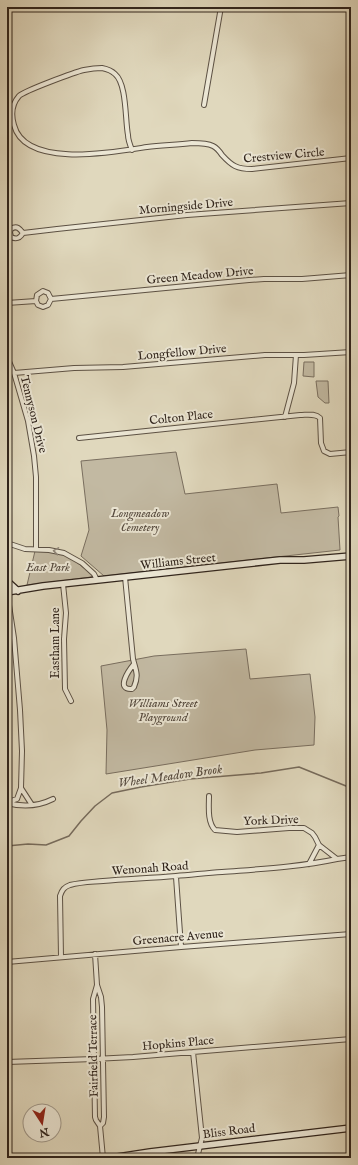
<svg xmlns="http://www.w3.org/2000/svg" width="358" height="1165" viewBox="0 0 358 1165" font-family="'IM FELL English',serif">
<rect width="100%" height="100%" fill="#e0d8bd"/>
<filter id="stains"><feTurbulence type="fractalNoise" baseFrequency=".005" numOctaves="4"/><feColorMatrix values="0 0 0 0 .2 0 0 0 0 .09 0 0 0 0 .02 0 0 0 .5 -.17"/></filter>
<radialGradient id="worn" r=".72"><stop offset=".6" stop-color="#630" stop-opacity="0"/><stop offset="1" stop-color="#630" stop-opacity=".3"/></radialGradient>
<path fill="#c2b9a2" stroke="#796e5f" d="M304 362H314V377L303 376Z
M316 381H328L329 403H325L318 397Z
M176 452 185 494 277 484 281 513 338 507 339 516 338 517 340 550 104 576 81 556 89 530 81 461Z
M35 551H53L67 555 92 574V577L27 585Z
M246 649 250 679 310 674 315 717 314 745 255 750 106 774 107 730 101 666 154 656Z"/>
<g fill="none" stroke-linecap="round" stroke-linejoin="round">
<path stroke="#766b5c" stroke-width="1.5" d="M7 846 28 844 46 845 69 836 81 821 95 806 112 793 141 787 190 779 261 773 299 767 351 788"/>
<defs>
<path id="minor" d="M204 105 221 7
M132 150C130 145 128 140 128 135 125 120 127 84 115 74 112 71 107 69 102 68 96 68 89 69 84 70 75 72 24 91 19 96 12 104 11 115 14 125 25 169 115 152 147 147 162 145 177 145 192 143 198 143 207 143 213 146 217 148 220 152 222 155 232 166 237 169 252 169L351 158
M23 233C20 229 17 225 11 229L10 232 11 237C17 240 20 238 23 233L57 229 187 215 351 203
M36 301 38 305 43 307 48 305 51 299
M7 303 36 301 37 295 43 291 48 293 51 299 249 280 264 279H302L351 275
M7 357 14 373 28 421 34 456 36 477V549
M14 373 74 368 123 367 265 355H304L351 352
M285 417 294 383 296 355
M79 438 300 415C307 415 315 413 320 418L321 443 324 451 330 454 351 452
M7 543 25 549 49 550 64 553 82 563 94 574 97 580
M125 577 133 659C136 671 139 675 134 687L132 689C115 690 129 670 134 664
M63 584 66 613 64 639 65 689 71 701
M7 592 14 638 20 710 22 751 21 788 32 805
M209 796C209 806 207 822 215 830L237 832 289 828H304L312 833 315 837 319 845 337 859 351 857
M8 802 17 799 21 788
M7 803C22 807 39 806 53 799
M309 864 319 845
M176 877 181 947
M95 954 97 985 101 997 102 1007 104 1117 103 1123 100 1126
M61 957 60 896C62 890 64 887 70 885 81 882 92 882 103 881 128 879 152 878 176 876 191 875 206 873 222 872 260 869 299 867 337 859
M7 962 181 947 351 934
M97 985 93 999 95 1117 96 1120 100 1126 103 1158
M193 1052 202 1138 198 1154 199 1158
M7 1062 94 1059 133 1057 351 1039"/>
<path id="secondary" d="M7 581 18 591
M7 592 43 586 280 560H304L351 556
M111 1158 150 1152 351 1128"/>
</defs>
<use href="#minor" stroke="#5c5144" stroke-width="6"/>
<use href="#secondary" stroke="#30241c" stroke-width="8"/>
<use href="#minor" stroke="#ebe6d4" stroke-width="4"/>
<use href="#secondary" stroke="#ebe6d4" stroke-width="5.5"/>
</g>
<defs><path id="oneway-chevron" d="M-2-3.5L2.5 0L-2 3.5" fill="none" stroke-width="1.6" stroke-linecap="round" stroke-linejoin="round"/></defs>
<use stroke="#8e8578" href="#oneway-chevron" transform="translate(56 551) rotate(-171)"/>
<g text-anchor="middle" stroke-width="4" stroke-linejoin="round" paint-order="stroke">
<g font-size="12" fill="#30241c" stroke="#ebe6d4">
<text transform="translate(284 155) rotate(-5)" y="4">Crestview Circle</text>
<text transform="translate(186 206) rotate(-5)" y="4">Morningside Drive</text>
<text transform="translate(200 275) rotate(-5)" y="4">Green Meadow Drive</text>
<text transform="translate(182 352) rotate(-5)" y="4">Longfellow Drive</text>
<text transform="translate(34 414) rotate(76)" y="4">Tennyson Drive</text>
<text transform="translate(181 417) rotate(-6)" y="4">Colton Place</text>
<text transform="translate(178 561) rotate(-6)" y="4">Williams Street</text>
<text transform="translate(55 643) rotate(-90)" y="4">Eastham Lane</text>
<text transform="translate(271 820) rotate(-2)" y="4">York Drive</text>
<text transform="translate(150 868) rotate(-4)" y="4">Wenonah Road</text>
<text transform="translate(178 937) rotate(-5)" y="4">Greenacre Avenue</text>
<text transform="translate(178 1043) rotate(-5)" y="4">Hopkins Place</text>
<text transform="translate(93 1056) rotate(-91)" y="4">Fairfield Terrace</text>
<text transform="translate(229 1131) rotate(-7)" y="4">Bliss Road</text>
</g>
<g font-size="12" font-style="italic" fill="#54493e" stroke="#ebe6d4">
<text x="140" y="517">Longmeadow<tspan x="140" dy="14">Cemetery</tspan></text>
<text x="48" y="571">East Park</text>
<text x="163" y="707">Williams Street<tspan x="163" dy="14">Playground</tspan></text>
</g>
<g font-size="13" font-style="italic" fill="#53483c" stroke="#ebe6d4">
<text transform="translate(170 775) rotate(-8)" y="5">Wheel Meadow Brook</text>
</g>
</g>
<rect width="358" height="1165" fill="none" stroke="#e0d8bd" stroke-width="24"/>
<rect x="8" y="8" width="342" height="1149" fill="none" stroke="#30241c" stroke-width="2"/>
<rect x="12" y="12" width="334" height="1141" fill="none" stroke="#30241c"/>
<g transform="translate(42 1123) rotate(168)"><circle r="19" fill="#ebe6d4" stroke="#a0988a"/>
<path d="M0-3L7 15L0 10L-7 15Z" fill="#8f2418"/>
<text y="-6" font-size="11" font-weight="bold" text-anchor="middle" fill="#30241c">N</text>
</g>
<rect width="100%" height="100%" filter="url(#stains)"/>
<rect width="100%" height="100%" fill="url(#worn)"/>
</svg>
